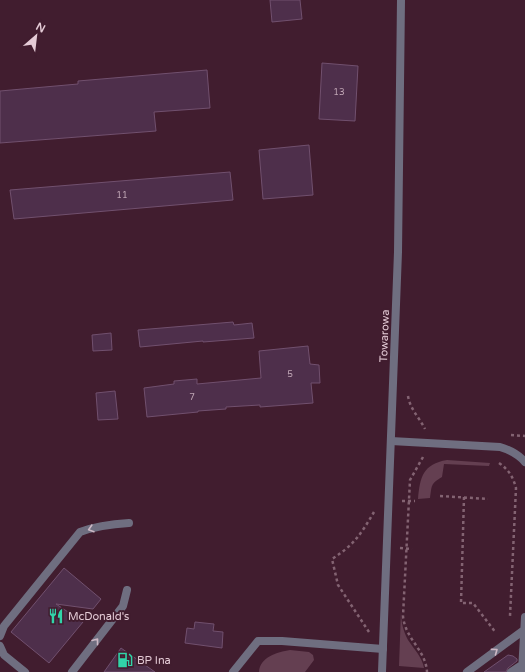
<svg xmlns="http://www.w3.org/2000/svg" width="525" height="672" viewBox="0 0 525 672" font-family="'Varela Round',sans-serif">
<rect width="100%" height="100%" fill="#411d2f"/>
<path fill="#643f51" d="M447 460 490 463 489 466 444 464 442 477C430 484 432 486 430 498L418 499C420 477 423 464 447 460Z
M401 611C401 621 403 631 408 640 414 649 422 657 424 668L399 666Z
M290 650 309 652 313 655 314 660 305 672H259C260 657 277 652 290 650Z"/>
<path fill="#4e2f4b" stroke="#71506e" d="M270 0H300L302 19 272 22Z
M322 63 358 66 355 121 319 119Z
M207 70 210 108 154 112 156 131 0 143V91L78 84V81Z
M309 145 313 195 263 199 259 150Z
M230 172 233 200 14 219 10 190Z
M233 322 234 325 252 323 254 338 203 342V341L140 347 138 330Z
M111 333 112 350 93 351 92 335Z
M308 346 310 364 319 365 320 383H311L313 403 260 407V405L226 407V409L198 411V412L147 417 144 388 174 384V381L197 379V384L261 378 259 351Z
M115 391 118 419 98 420 96 393Z
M64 568 101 599 93 609 56 604 83 622 49 663 11 632Z
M195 622 214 624 213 631 223 632 222 648 185 643 187 628 194 629Z
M121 648 155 672H104Z
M508 655 513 656 517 659V661L508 668 506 672H484Z"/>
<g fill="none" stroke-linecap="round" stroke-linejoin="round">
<path stroke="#836372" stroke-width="2.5" stroke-dasharray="3 3" stroke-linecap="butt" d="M408 396C410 409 419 417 425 429
M511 435 525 436
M423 457 410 480 403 616C405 639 426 650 427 672
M499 463C509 470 513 477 516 488L510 616
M440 496 488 499
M464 497 461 603H473L496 633
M402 501H415
M400 548 412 549
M369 632 338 585 332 559C354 545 361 534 374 512"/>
<path stroke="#6f6e80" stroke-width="8" d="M391 441 500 447C510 450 518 454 525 462
M0 636 4 626 80 532C96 526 112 524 129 523
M0 646 4 655 25 672
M72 672 123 606 127 590
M233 672 258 641H282L383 649
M467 672 524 630
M511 672 523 664
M522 672 525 617"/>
<path stroke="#6f6e80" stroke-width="8" d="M382 672 398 252 401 0"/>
</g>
<defs><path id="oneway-chevron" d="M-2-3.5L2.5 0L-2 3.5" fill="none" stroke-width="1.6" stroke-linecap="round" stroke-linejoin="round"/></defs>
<g stroke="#cdb8c5">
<use href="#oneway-chevron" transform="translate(91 529) rotate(163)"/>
<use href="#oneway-chevron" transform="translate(96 641) rotate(-52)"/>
<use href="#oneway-chevron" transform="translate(495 651) rotate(-36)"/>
</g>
<defs>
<symbol id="restaurant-bare" viewBox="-9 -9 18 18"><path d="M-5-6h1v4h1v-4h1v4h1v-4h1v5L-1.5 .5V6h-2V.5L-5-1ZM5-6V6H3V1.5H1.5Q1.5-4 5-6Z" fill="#31d4a9" stroke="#411d2f" stroke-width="2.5" paint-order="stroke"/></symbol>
<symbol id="fuel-bare" viewBox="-9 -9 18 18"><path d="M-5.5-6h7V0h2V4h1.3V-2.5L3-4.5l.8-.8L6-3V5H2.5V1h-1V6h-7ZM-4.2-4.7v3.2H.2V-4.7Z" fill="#31d4a9" stroke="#411d2f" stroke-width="2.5" paint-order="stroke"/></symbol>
</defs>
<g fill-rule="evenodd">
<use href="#restaurant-bare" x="45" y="605" width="22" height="22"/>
<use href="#fuel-bare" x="114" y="649" width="22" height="22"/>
</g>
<g text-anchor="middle" stroke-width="4" stroke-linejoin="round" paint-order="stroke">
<g font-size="9" fill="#bea4b3">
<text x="339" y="95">13</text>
<text x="122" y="198">11</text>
<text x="290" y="377">5</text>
<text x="192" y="400">7</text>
</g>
<g font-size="11" fill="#e4cbd6" stroke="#411d2f">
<text transform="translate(384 336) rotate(-88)" y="4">Towarowa</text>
</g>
<g font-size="11" fill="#e4cbd6" stroke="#411d2f" text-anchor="start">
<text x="68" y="620">McDonald's</text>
<text x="137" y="664">BP Ina</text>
</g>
</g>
<g transform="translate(36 36) rotate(28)" stroke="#411d2f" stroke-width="3" paint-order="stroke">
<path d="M0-3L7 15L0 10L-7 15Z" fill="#e4cbd6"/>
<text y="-6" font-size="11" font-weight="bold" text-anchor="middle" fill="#e4cbd6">N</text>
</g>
</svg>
